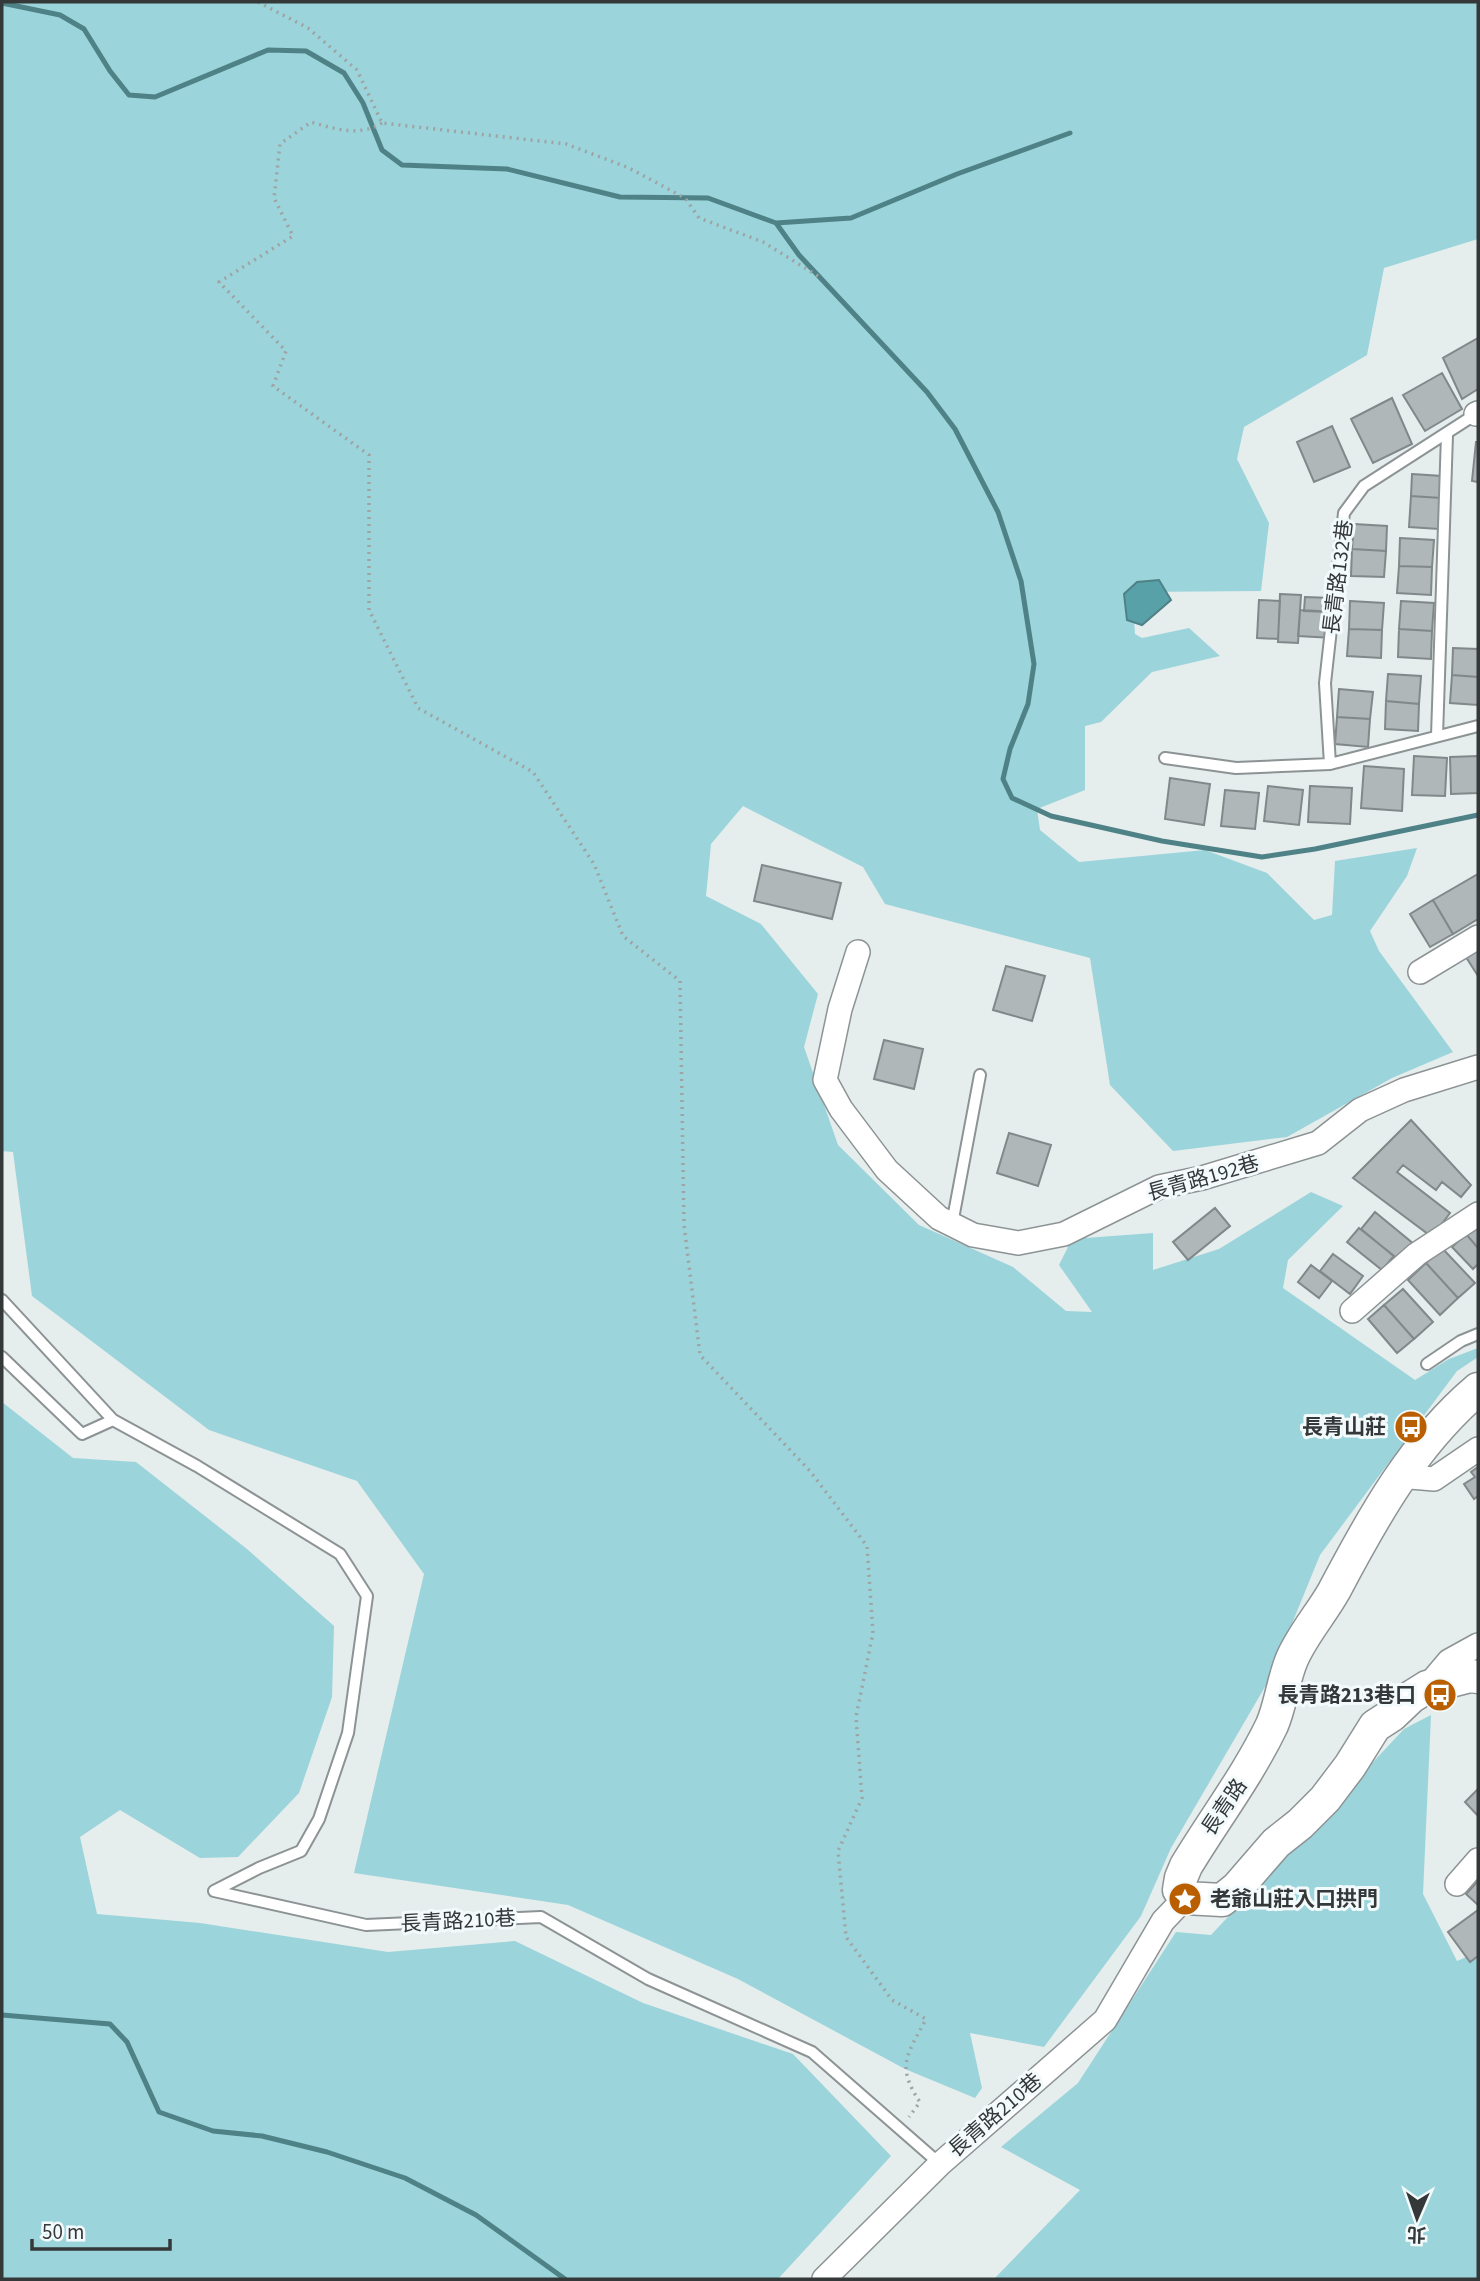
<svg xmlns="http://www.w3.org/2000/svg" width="1480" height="2281" viewBox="0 0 1480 2281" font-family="'Source Sans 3','Noto Sans TC',sans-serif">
<rect width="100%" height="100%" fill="#e5eded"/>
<path fill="#9bd4db" d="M2 2H1478V239L1384 268 1367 355 1244 427 1237 459 1269 523 1261 591 1132 592 1135 634 1142 638 1189 628 1220 656 1152 672 1101 722 1085 726V790L1037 809 1040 830 1079 862 1205 850 1267 873 1314 920 1332 915 1335 861 1417 848 1407 876 1370 931 1379 951 1453 1052 1392 1078 1287 1137 1173 1151 1110 1085 1090 958 885 904 863 867 743 806 711 844 706 896 761 924 818 994 804 1047 838 1145 919 1225 1013 1267 1066 1311 1092 1312 1059 1265 1072 1239 1153 1233V1270L1219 1249 1311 1192 1343 1206 1288 1260 1283 1288 1415 1380 1449 1359 1478 1348V1357L1457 1371 1320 1555 1269 1680 1171 1848 1141 1916 1044 2047 970 2033 982 2088 975 2098 905 2069 738 1979 568 1905 354 1873 424 1574 357 1481 209 1430 32 1296 13 1152 2 1151Z
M2 1402 73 1458 136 1462 247 1549 334 1626 332 1697 299 1793 238 1857 200 1858 120 1810 80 1837 97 1914 200 1923 388 1952 515 1941 643 2003 793 2054 891 2156 778 2279H2Z
M1431 1715 1423 1894 1457 1961 1478 1952V2279H994L1080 2190 1001 2147 1078 2083 1176 1932 1211 1935 1404 1729Z"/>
<path fill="#59a1a9" stroke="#4e8287" stroke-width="2" d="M1159 580 1171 600 1142 625 1127 620 1124 594 1137 582Z"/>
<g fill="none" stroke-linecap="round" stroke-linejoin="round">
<path stroke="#4e8287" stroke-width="5" d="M2 3 60 15 84 29 110 71 129 95 155 97 268 50 306 51 344 73 363 103 382 150 402 165 507 169 620 197 708 198 776 223 799 255 927 392 955 429 998 512 1021 581 1034 664 1028 704 1010 749 1003 779 1012 798 1051 816 1162 841 1262 857 1315 849 1478 815
M776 223 851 218 957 174 1070 133
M2 2015 110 2024 127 2042 159 2112 213 2131 262 2136 327 2152 405 2178 476 2215 565 2279"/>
</g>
<path fill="#b0b7b8" stroke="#828889" stroke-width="2" d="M1478 338V389L1462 399 1443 358Z
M1442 373 1462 409 1425 431 1403 395Z
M1392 398 1412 444 1373 463 1351 419Z
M1332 426 1350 467 1314 482 1297 442Z
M1476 442H1478V482L1472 481Z
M1412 474 1442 476 1441 498 1411 496Z
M1411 496 1441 498 1439 529 1409 527Z
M1354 524 1387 526 1386 551 1352 549Z
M1400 538 1434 540 1432 567 1399 566Z
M1352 549 1386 551 1384 577 1351 576Z
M1399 566 1432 567 1431 595 1397 593Z
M1280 594 1301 595 1298 643 1278 642Z
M1305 597 1331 598 1330 612 1304 611Z
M1259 600 1280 601 1278 639 1257 638Z
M1350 601 1384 603 1382 630 1349 629Z
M1401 601 1434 603 1432 631 1399 629Z
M1300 610 1335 612 1333 638 1298 636Z
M1349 629 1382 630 1381 658 1347 656Z
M1399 629 1432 631 1431 659 1398 657Z
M1453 648 1478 649V677L1452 675Z
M1388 674 1421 676 1419 704 1386 701Z
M1452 675 1478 677V705L1450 703Z
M1339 689 1373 692 1370 719 1337 717Z
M1386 701 1419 704 1418 731 1385 729Z
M1337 717 1370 719 1368 747 1335 744Z
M1414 756 1447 758 1445 796 1412 795Z
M1478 756V793L1451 794 1450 757Z
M1364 766 1404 769 1402 811 1361 808Z
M1170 778 1210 784 1204 825 1165 819Z
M1268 786 1303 790 1299 825 1264 821Z
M1310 786 1352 788 1350 824 1308 822Z
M1225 790 1259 793 1255 829 1221 826Z
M762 865 841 883 832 919 754 901Z
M1478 874V919L1453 934 1433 900Z
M1433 900 1453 934 1430 947 1410 914Z
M1478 950V976L1466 957Z
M1006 966 1045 976 1032 1021 993 1010Z
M884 1040 923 1049 914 1089 874 1079Z
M1411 1120 1471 1185 1461 1197 1442 1182 1436 1190 1403 1165 1397 1172 1450 1213 1432 1237 1353 1178Z
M1009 1133 1051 1145 1038 1186 997 1173Z
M1215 1208 1230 1226 1188 1260 1173 1242Z
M1375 1212 1415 1245 1401 1262 1361 1229Z
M1478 1223V1248L1466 1234Z
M1359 1228 1394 1256 1382 1270 1347 1242Z
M1466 1234 1478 1248V1264L1473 1269 1452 1247Z
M1442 1248 1475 1283 1458 1298 1426 1263Z
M1333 1254 1363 1276 1350 1294 1320 1271Z
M1426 1263 1458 1298 1440 1315 1408 1280Z
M1311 1265 1332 1281 1319 1298 1298 1282Z
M1403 1289 1433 1322 1414 1339 1384 1305Z
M1384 1305 1414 1339 1397 1353 1368 1319Z
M1478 1467V1496L1474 1499 1464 1484 1475 1477 1471 1472Z
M1478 1789V1816L1465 1802Z
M1478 1881V1905L1466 1894Z
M1478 1910V1956L1470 1962 1448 1932Z"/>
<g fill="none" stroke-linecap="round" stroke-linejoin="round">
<defs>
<path id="lane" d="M1476 414 1364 486 1344 513 1325 683 1330 764 1478 726
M1437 736 1447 435
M1165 758 1236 768 1330 764
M952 1224 980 1075
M2 1300 113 1420
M2 1357 82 1434 113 1420 197 1466 340 1554 367 1596 348 1733 319 1819 301 1851 259 1868 214 1891 366 1925 541 1917 648 1979 812 2052 940 2164
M1427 1364 1461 1341 1478 1334"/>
<path id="street" d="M1476 414 1478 413
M858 952 840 1009 825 1080 841 1109 887 1170 939 1218 973 1235 1018 1243 1064 1234 1159 1187 1202 1178 1318 1143 1360 1110 1404 1090 1478 1067
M1420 972 1478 937
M1352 1311 1417 1254 1478 1214
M1399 1476 1434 1479 1478 1449
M1427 1687 1449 1661 1478 1645
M1457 1884 1478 1860
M824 2279 940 2164 1105 2020 1163 1921 1185 1898"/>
<path id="secondary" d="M1478 1389C1414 1443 1373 1517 1334 1591 1321 1614 1303 1634 1292 1659 1283 1680 1281 1704 1272 1725 1248 1775 1215 1818 1186 1866L1181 1878 1179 1890 1185 1898 1222 1900 1237 1888 1276 1843 1300 1824 1325 1799 1350 1766 1375 1726 1392 1715 1411 1697 1427 1687 1470 1676 1478 1677"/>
</defs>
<use href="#lane" stroke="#8d9394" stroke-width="14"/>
<use href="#street" stroke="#8d9394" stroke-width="26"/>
<use href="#secondary" stroke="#8d9394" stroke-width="35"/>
<path stroke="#9ea3a3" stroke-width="3.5" stroke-dasharray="2 5" stroke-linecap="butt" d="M258 2 308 28 357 70 382 123 566 144 629 168 685 198 699 218 763 242 818 276
M382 123C359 137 335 129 311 122L280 144 274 198 293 236 219 282 286 351 273 386 369 455V610L418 708 533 772 594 864 623 936 680 981 684 1225 700 1355 810 1471 867 1546 873 1633 856 1717 862 1798 838 1851 846 1937 892 2000 926 2019C908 2054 895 2065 920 2102L909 2117"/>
<use href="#lane" stroke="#fff" stroke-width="10"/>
<use href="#street" stroke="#fff" stroke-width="23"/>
<use href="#secondary" stroke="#fff" stroke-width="32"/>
</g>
<defs>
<symbol id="bus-disc" viewBox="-11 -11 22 22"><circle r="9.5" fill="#b95f00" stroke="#f3fafb"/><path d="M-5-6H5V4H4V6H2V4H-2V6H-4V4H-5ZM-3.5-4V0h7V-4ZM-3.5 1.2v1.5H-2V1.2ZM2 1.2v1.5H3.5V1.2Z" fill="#fff"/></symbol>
<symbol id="sight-disc" viewBox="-11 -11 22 22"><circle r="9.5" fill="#b95f00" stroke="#f3fafb"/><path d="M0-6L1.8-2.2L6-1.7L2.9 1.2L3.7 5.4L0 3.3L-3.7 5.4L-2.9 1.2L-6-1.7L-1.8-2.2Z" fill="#fff"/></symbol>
</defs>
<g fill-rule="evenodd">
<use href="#bus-disc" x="1392" y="1408" width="38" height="38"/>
<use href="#bus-disc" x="1421" y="1676" width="38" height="38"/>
<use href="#sight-disc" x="1166" y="1880" width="38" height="38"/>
</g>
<g text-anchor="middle" stroke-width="6" stroke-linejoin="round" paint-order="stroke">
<g font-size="21" fill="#353838" stroke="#f3fafb">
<text transform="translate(1338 577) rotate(-83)" y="7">長青路132巷</text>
<text transform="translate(1203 1178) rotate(-16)" y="7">長青路192巷</text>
<text transform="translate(1224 1807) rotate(-56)" y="7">長青路</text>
<text transform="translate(458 1921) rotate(-3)" y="7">長青路210巷</text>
<text transform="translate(995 2115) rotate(-41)" y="7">長青路210巷</text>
</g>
<g font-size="21" font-weight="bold" fill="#353838" stroke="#f3fafb" text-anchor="end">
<text x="1386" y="1434">長青山莊</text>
<text x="1416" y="1702">長青路213巷口</text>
<text x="1210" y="1906" text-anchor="start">老爺山莊入口拱門</text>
</g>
</g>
<rect width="1480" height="2281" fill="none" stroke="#353838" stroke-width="7"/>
<g transform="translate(1417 2218) rotate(182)" stroke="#f3fafb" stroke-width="5" paint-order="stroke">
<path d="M0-5L12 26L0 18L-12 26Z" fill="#353838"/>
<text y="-10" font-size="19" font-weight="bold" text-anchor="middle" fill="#353838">北</text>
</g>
<path d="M32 2239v10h138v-10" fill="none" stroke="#353838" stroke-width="3.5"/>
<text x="42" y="2239" font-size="21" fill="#353838" stroke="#f3fafb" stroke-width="5" paint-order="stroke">50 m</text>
</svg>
